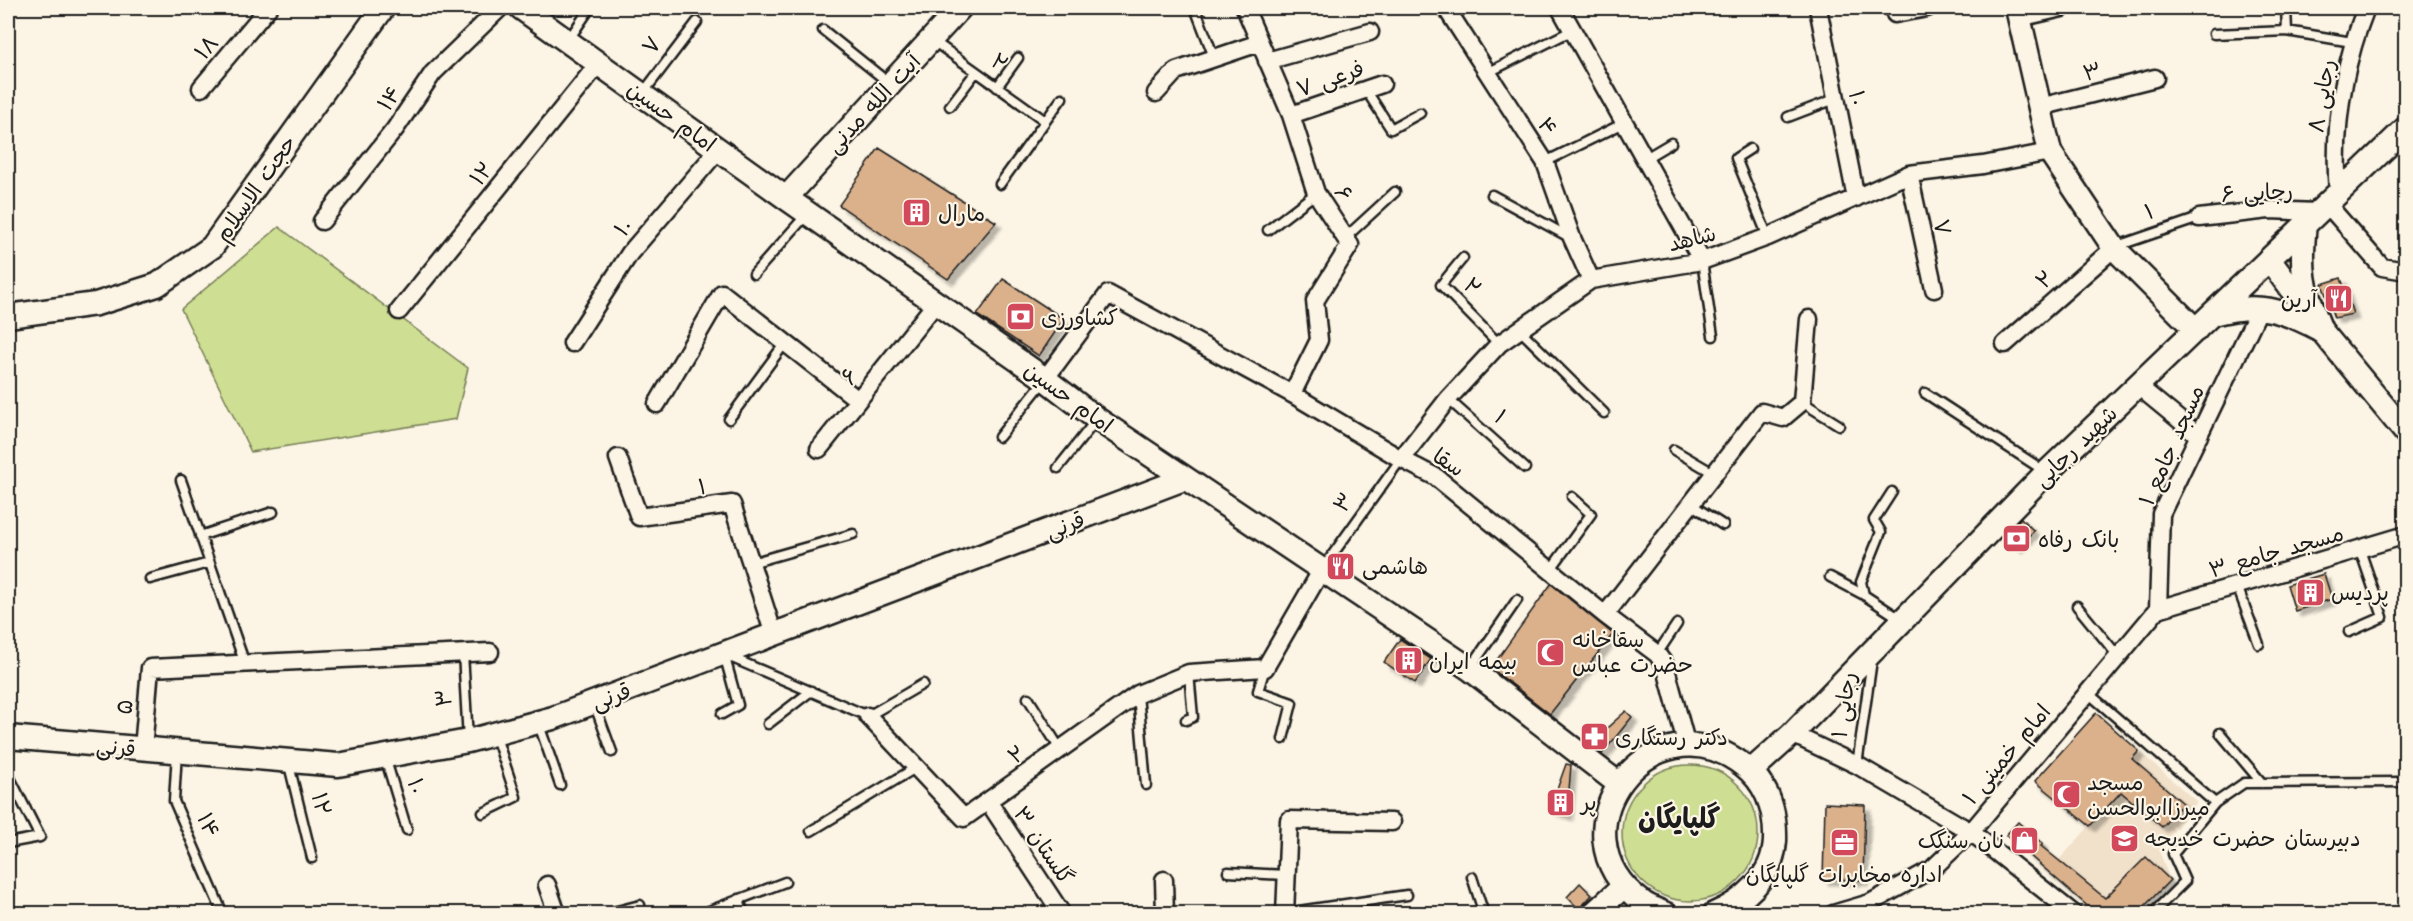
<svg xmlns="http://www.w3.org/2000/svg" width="2413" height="921" viewBox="0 0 2413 921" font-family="'Architects Daughter','Playpen Sans Arabic',sans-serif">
<defs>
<filter id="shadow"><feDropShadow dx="5.5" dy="5.5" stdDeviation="1.5" flood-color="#0004"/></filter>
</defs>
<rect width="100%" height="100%" fill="#fcf5e5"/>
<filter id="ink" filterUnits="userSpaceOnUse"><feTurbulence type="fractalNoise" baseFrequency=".0167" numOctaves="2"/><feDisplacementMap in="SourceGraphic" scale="12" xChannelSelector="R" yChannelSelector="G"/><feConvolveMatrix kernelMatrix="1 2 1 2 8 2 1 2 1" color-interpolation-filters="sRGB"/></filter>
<g filter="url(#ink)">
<path fill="#f2e1ca" d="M2139 751 2197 802 2159 850 2170 880 2096 913 2048 872 2114 799 2104 790Z"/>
<path fill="#cede92" stroke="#757d57" stroke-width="1.5" d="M279 227 468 368 456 419 251 452 181 309Z
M1622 833a68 68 0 1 1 136 0a68 68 0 1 1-136 0Z"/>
<path fill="#dbb18c" stroke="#1c1c1c" stroke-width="1.5" filter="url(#shadow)" d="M879 148 996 222 948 279 839 205Z
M2341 278 2353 314 2334 318 2322 284Z
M1003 279 1064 319 1039 356 977 315Z
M2021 518 2034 531 2017 547 2004 535Z
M2324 574 2332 599 2295 611 2287 585Z
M1551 584 1613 634 1550 714 1491 668Z
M1400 639 1431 659 1415 683 1384 662Z
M1626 711 1632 717 1602 754 1585 740 1593 731 1599 735Z
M2096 713 2139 751 2132 759 2183 803 2162 827 2121 792 2090 826 2035 781Z
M1566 764 1571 765 1567 815 1550 809Z
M1825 803 1865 805 1863 880 1823 879Z
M2018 822 2043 844 2041 846 2105 898 2146 857 2170 880 2137 914H2089L2092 910 2006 835Z
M1580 883 1592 895 1579 909 1567 897Z"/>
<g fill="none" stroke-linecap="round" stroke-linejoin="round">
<defs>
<path id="lane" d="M1195 8 1214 57
M2286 8 2287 31
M823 30 889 83
M2214 34 2287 31 2352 42
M569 39 590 8
M932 40 1044 120
M1487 73 1573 30
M997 87 1018 58
M1366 90 1391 129 1420 113
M643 93 697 22
M950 106 976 72
M1788 117 1835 99
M1750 149 1736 158 1768 237
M1644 159 1671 143
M1545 162 1624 123
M1000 184 1062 98
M1492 195 1571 238
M1268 230 1316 193
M1346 237 1395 192
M2117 246 2199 218
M1463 258 1441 285 1499 344
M1702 261 1713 336
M754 274 808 213
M1520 330 1604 413
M1925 393 2046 472
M1448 399 1525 468
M1802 402 1839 425
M729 419 785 343
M999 437 1044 381
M1674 450 1715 474
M1058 468 1097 419
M181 480 245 664
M1692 505 1723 525
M200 536 273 512
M751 563 853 534
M1323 568 1401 459
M1551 569 1591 514 1572 497
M1830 577 1864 595 1902 620
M150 579 209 563
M2237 586 2259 644
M1864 595 1861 582 1881 532 1874 520 1892 492
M2077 606 2118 656
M2349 632 2383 617 2360 550
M463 653 468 740
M1657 654 1677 624
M730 657 868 716 923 684
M1471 667 1517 600
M1265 668 1258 691 1292 703 1283 739
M2087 692 2215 803 2173 854 2185 881 2152 914
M1138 694 1146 785
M1028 698 1060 749
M594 703 612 752
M722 714 738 705 724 654
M1186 720 1193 717 1189 673
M538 722 560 785
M768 724 811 691
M2220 733 2262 783
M177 752 174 801 223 914
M385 757 407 830
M288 761 312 858
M1857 765 1872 660
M8 774 40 837 8 843
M2215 803 2244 783 2406 782
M483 813 516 797 495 734
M811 831 917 767
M1228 872 1286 875
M1472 877 1484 914
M739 899 744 914
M1285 913 1407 895
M618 914 617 911 640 905
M701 914 785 882"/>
<path id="street" d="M1245 8 1291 115 1316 193 1350 245 1315 301 1319 340 1292 394
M1446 8 1545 162 1572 238 1591 280
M1560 8 1702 261
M1818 8 1856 198
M1895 14 1927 8
M2019 18 2062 8
M1267 61 1370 32
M201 88 268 8
M1156 93 1176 71 1259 43
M2040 107 2155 78
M1291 115 1382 84
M1909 174 1934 289
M2338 193C2333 130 2343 66 2366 8
M2327 204 2382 267 2406 271
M2199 218 2269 210 2317 212
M322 221 395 129 433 73 500 8
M399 311 599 63
M572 343 630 253 719 149
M2005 344 2114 248
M1045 379 1108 294 1292 394 1401 459 1436 477 1605 615 1657 654 1665 665 1687 746
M2138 386 2199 436
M657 404 722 293 858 400
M819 449 936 303
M618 458 639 517 732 504 774 635
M1401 459 1448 399 1499 344 1591 280 1702 261 1768 237 1909 174 1983 165 2050 152
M2158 609 2161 514 2260 308
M2158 609 2406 535
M1605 615 1762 412 1783 418 1802 402 1809 319
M868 716 964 818 1138 694 1189 673 1265 668 1321 571
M1792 734 1857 765 1971 832 2074 914
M143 749 150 668 490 652
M988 801 1062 914
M1164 880 1165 914
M547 885 557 914
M1285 914 1289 820 1392 822
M1833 914 1870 903 1932 869 1971 832 2158 609"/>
<path id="secondary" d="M521 8 786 198 1045 379 1097 419 1470 669 1619 784
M2017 8 2050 152 2114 248 2196 330
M786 198 960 8
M2269 259 2321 330 2406 433
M2213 314C2257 302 2282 309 2321 330 2303 287 2300 270 2305 224
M8 316 96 304 157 285 212 247 383 8
M8 737 338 765 468 741 553 718 1184 479
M1751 771 1792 734 2046 473 2406 128
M1593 914 1624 886
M1666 914C1658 910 1648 907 1641 901 1547 831 1652 695 1743 765 1768 784 1776 811 1775 841 1773 877 1744 901 1714 914"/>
</defs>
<use href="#lane" stroke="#1c1c1c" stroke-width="13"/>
<use href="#street" stroke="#1c1c1c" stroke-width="21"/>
<use href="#secondary" stroke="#1c1c1c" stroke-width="27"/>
<use href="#lane" stroke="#fcf5e5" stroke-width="8"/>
<use href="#street" stroke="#fcf5e5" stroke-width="16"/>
<use href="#secondary" stroke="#fcf5e5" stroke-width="22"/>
</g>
</g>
<defs>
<symbol id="building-square" viewBox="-11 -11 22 22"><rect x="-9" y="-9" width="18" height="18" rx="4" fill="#d1495b" stroke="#fcf5e5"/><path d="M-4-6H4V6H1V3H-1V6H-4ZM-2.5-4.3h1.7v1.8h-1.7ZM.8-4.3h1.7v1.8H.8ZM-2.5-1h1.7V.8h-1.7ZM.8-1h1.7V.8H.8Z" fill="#fff"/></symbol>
<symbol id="restaurant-square" viewBox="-11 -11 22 22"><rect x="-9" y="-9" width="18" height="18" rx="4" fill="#d1495b" stroke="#fcf5e5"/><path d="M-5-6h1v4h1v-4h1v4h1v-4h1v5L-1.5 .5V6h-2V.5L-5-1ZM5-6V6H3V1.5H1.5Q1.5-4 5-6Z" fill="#fff"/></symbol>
<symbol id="bank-square" viewBox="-11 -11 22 22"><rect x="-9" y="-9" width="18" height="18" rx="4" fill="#d1495b" stroke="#fcf5e5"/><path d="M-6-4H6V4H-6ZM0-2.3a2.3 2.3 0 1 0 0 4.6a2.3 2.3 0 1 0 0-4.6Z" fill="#fff"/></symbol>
<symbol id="mosque-square" viewBox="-11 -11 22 22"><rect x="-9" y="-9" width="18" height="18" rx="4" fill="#d1495b" stroke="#fcf5e5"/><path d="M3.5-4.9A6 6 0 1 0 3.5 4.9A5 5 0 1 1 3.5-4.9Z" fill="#fff"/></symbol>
<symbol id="pharmacy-square" viewBox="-11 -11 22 22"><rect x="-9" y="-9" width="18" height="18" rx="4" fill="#d1495b" stroke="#fcf5e5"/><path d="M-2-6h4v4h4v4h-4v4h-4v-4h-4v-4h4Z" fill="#fff"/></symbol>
<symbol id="school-square" viewBox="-11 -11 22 22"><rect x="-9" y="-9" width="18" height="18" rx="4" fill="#d1495b" stroke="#fcf5e5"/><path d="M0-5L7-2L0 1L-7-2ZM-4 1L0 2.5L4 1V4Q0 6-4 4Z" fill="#fff"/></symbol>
<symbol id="shop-square" viewBox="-11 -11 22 22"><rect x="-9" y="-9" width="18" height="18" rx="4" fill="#d1495b" stroke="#fcf5e5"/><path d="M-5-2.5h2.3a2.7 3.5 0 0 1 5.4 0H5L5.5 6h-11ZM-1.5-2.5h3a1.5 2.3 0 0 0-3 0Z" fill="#fff"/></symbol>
<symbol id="office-square" viewBox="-11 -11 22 22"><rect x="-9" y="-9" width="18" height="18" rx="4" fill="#d1495b" stroke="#fcf5e5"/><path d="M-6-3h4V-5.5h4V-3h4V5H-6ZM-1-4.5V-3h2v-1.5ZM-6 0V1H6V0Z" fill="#fff"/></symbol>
</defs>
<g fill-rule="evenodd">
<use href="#building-square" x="900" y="196" width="33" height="33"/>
<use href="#restaurant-square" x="2322" y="282" width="33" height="33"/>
<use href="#bank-square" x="1004" y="300" width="33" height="33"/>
<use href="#bank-square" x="2000" y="522" width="33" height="33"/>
<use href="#restaurant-square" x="1324" y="550" width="33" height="33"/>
<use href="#building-square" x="2294" y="576" width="33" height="33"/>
<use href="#mosque-square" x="1534" y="636" width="33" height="33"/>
<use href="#building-square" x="1392" y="644" width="33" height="33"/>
<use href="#pharmacy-square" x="1578" y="720" width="33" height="33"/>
<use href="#mosque-square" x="2050" y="778" width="33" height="33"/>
<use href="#building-square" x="1544" y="786" width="33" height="33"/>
<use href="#school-square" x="2108" y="822" width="33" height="33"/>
<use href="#shop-square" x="2008" y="824" width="33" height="33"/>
<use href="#office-square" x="1828" y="826" width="33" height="33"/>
</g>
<g text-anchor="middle" stroke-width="4.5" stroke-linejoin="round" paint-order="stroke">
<g font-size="22" fill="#1c1c1c" stroke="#fcf5e5">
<text transform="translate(651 45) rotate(-53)" y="8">۷</text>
<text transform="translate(206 47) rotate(-50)" y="8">۱۸</text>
<text transform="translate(1000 62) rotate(36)" y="8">۲</text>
<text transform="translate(2092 71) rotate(-14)" y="8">۳</text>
<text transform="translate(1330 78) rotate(-19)" y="8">فرعی ۷</text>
<text transform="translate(2321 96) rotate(-81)" y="8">رجایی ۸</text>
<text transform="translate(389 98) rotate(-55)" y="8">۱۴</text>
<text transform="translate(1858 98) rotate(79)" y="8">۱۰</text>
<text transform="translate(873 103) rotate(-47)" y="8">آیت الله مدنی</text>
<text transform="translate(672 116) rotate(36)" y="8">امام حسین</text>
<text transform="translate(1548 126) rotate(57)" y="8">۴</text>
<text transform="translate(481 173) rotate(-51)" y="8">۱۲</text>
<text transform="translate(255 188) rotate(-55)" y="8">حجت الاسلام</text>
<text transform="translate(2257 192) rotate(-3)" y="8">رجایی ۶</text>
<text transform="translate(1344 193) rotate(57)" y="8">۶</text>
<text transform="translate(2149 211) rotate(-19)" y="8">۱</text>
<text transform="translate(623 227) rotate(-50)" y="8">۱۰</text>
<text transform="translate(1943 227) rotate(78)" y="8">۷</text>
<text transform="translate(1692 238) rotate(-14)" y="8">شاهد</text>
<text transform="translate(2044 279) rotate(-41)" y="8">۲</text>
<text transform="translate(1473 286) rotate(45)" y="8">۲</text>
<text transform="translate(849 376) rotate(-51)" y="8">۶</text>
<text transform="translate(1069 397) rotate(36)" y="8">امام حسین</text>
<text transform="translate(1501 416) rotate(42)" y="8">۱</text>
<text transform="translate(2171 445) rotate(-66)" y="8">مسجد جامع ۱</text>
<text transform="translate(2075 446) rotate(-44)" y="8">شهید رجایی</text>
<text transform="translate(1449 462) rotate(33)" y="8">سقا</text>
<text transform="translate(702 486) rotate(-8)" y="8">۱</text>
<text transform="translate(1343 502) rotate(-54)" y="8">۳</text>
<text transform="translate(1065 525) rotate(-21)" y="8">قرنی</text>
<text transform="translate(2276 551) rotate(-16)" y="8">مسجد جامع ۳</text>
<text transform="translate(611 696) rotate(-20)" y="8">قرنی</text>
<text transform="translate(443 698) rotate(-93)" y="8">۳</text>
<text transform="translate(1843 705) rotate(-82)" y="8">رجایی ۱</text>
<text transform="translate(124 707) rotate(-85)" y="8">۵</text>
<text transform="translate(116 747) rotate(5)" y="8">قرنی</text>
<text transform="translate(1016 754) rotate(-36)" y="8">۲</text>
<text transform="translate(2006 754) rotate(-50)" y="8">امام خمینی ۱</text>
<text transform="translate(417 786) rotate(73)" y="8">۱۰</text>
<text transform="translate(322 804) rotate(76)" y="8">۱۲</text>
<text transform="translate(209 825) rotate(66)" y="8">۱۴</text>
<text transform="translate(1044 845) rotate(56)" y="8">گلستان ۳</text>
</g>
<g font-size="22" fill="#1c1c1c" stroke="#fcf5e5" text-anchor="start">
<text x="938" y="221">مارال</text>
<text x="2317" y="307" text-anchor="end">آرین</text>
<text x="1041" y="325">کشاورزی</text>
<text x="2038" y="547">بانک رفاه</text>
<text x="1362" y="574">هاشمی</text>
<text x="2331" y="600">پردیس</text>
<text x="1572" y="647">سقاخانه<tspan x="1572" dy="25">حضرت عباس</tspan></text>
<text x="1429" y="669">بیمه ایران</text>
<text x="1615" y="745">دکتر رستگاری</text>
<text x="2087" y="790">مسجد<tspan x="2087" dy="25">میرزاابوالحسن</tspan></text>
<text x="1581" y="810">پر</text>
<text x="2145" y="846">دبیرستان حضرت خدیجه</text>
<text x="2004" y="848" text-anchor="end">نان سنگک</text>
<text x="1844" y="882" text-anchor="middle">اداره مخابرات گلپایگان</text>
</g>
<g font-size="28" font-weight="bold" fill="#1c1c1c" stroke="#fcf5e5">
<text x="1679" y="828">گلپایگان</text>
</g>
</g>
<rect width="2413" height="921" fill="none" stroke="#fcf5e5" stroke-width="30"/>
<rect x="15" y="15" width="2383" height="891" fill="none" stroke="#1c1c1c" stroke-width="2" filter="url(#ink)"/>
</svg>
